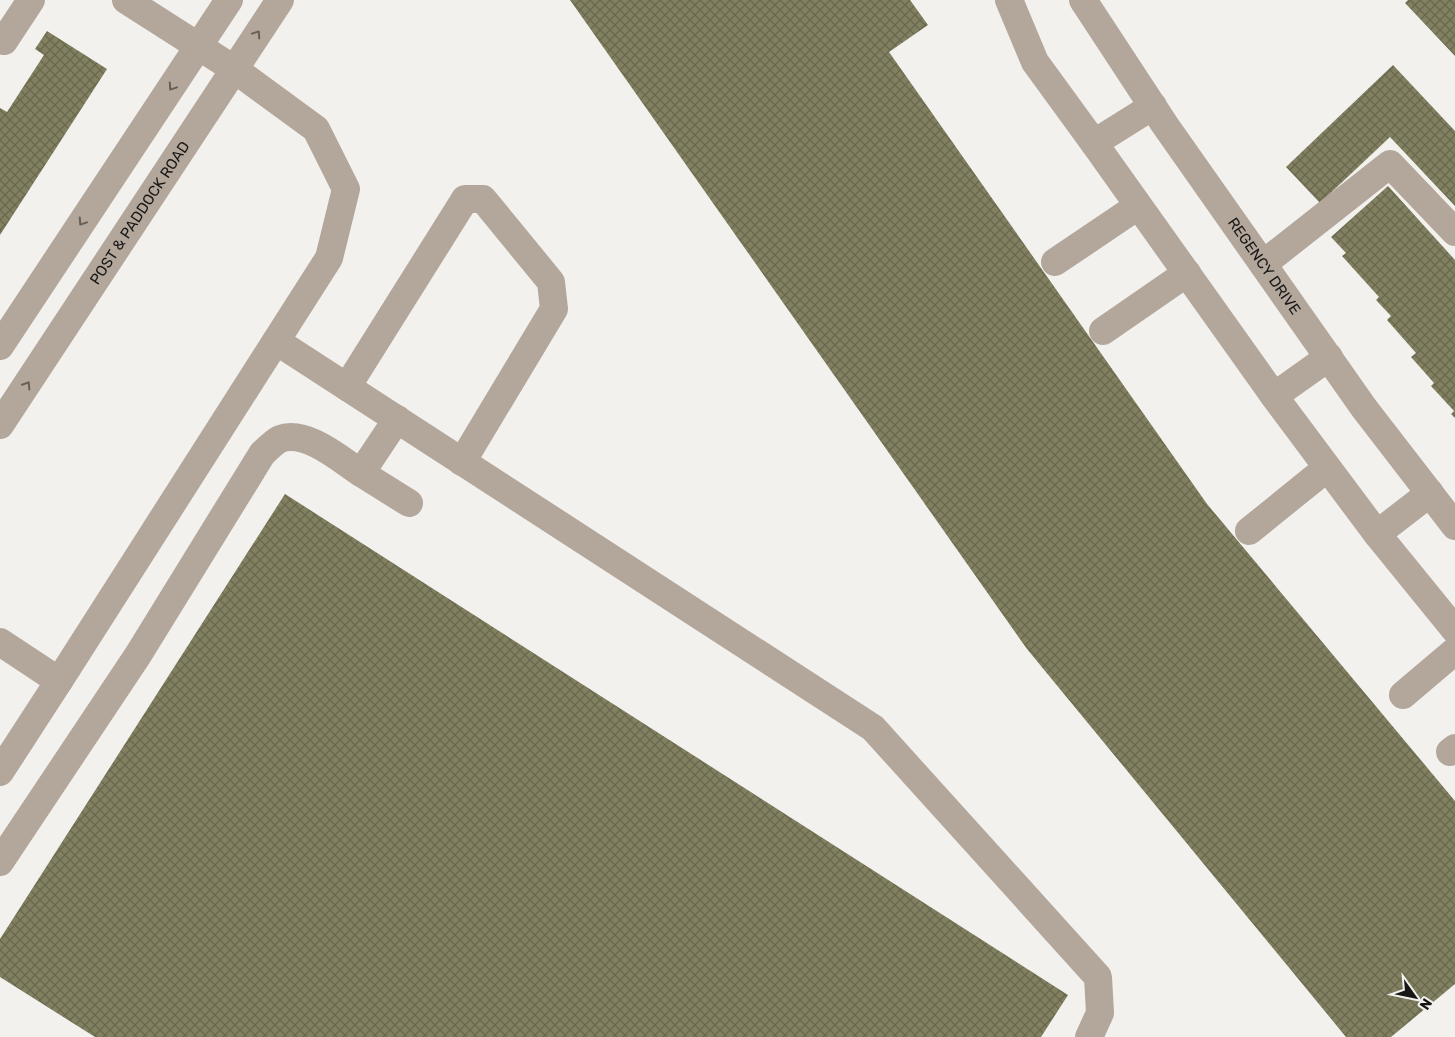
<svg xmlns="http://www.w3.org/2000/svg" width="1455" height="1037" viewBox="0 0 1455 1037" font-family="Rubik,sans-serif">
<defs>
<pattern id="building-cross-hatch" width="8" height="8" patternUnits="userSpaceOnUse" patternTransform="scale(1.25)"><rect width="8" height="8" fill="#818061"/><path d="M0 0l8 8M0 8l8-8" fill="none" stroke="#69684f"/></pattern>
</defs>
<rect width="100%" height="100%" fill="#f3f1ed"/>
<path fill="url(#building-cross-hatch)" d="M570 0H910L928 25 889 52 1207 504 1455 801V984L1391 1037H1346L1027 649Z
M1408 0H1455V56L1405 3Z
M47 31 107 69 0 235V108L7 112 44 55 35 49Z
M1393 65 1455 131V206L1390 137 1320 203 1286 167Z
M1388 186 1455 260V418L1451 414 1454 411 1431 386 1434 383 1411 357 1416 353 1387 320 1391 316 1376 300 1379 297 1342 256 1346 253 1331 237Z
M285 494 1068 995 1041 1037H95L0 977V939Z"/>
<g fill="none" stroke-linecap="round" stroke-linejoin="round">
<g stroke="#b3a79c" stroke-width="28">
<path d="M126 0 234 69 316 129 346 189 329 258 276 341 873 728 1098 977 1100 1013 1089 1037"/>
<path d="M1009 0 1035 62 1094 143 1153 106"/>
<path id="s1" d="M1083 0 1165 125 1364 408 1455 526"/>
<path d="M0 39 4 41 31 0"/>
<path d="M1094 143 1274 396 1329 357"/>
<path d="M1055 262 1138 206"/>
<path d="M1263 264 1390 164 1455 232"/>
<path d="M1103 331 1187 273"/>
<path d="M0 346 229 0"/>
<path d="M347 387 465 199H483L551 282 554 309 462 462"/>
<path d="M1274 396 1377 534 1430 493"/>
<path d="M397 419 361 473 409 503"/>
<path id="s2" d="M0 425 280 0"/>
<path d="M1249 531 1327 468"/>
<path d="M1377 534 1455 630"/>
<path d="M0 642 59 681 276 341"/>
<path d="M1403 695 1455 651"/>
<path d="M1450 752 1455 748"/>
<path d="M0 772 59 681"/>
<path d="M0 862 138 655 262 454C267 449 274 442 280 439 306 429 341 460 361 473"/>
</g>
</g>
<defs><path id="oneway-chevron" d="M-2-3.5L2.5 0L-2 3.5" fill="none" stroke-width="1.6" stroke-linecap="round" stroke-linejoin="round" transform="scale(1.25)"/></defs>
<g stroke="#665f59">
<use href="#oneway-chevron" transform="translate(257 34) rotate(-56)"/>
<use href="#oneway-chevron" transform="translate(172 87) rotate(124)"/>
<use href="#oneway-chevron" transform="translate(82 222) rotate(124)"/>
<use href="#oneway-chevron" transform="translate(27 385) rotate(-57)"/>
</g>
<g text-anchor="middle" stroke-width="4" stroke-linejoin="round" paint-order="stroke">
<g font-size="15" fill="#181716" stroke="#f3f1ed">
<text dy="5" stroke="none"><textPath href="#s2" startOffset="254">POST &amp; PADDOCK ROAD</textPath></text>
<text dy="5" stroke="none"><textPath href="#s1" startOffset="322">REGENCY DRIVE</textPath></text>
</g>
</g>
<g transform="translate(1415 997) rotate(123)" stroke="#f3f1ed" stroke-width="4" paint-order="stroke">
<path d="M0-4L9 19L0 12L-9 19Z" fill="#181716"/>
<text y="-8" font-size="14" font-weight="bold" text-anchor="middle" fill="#181716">N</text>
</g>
</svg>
